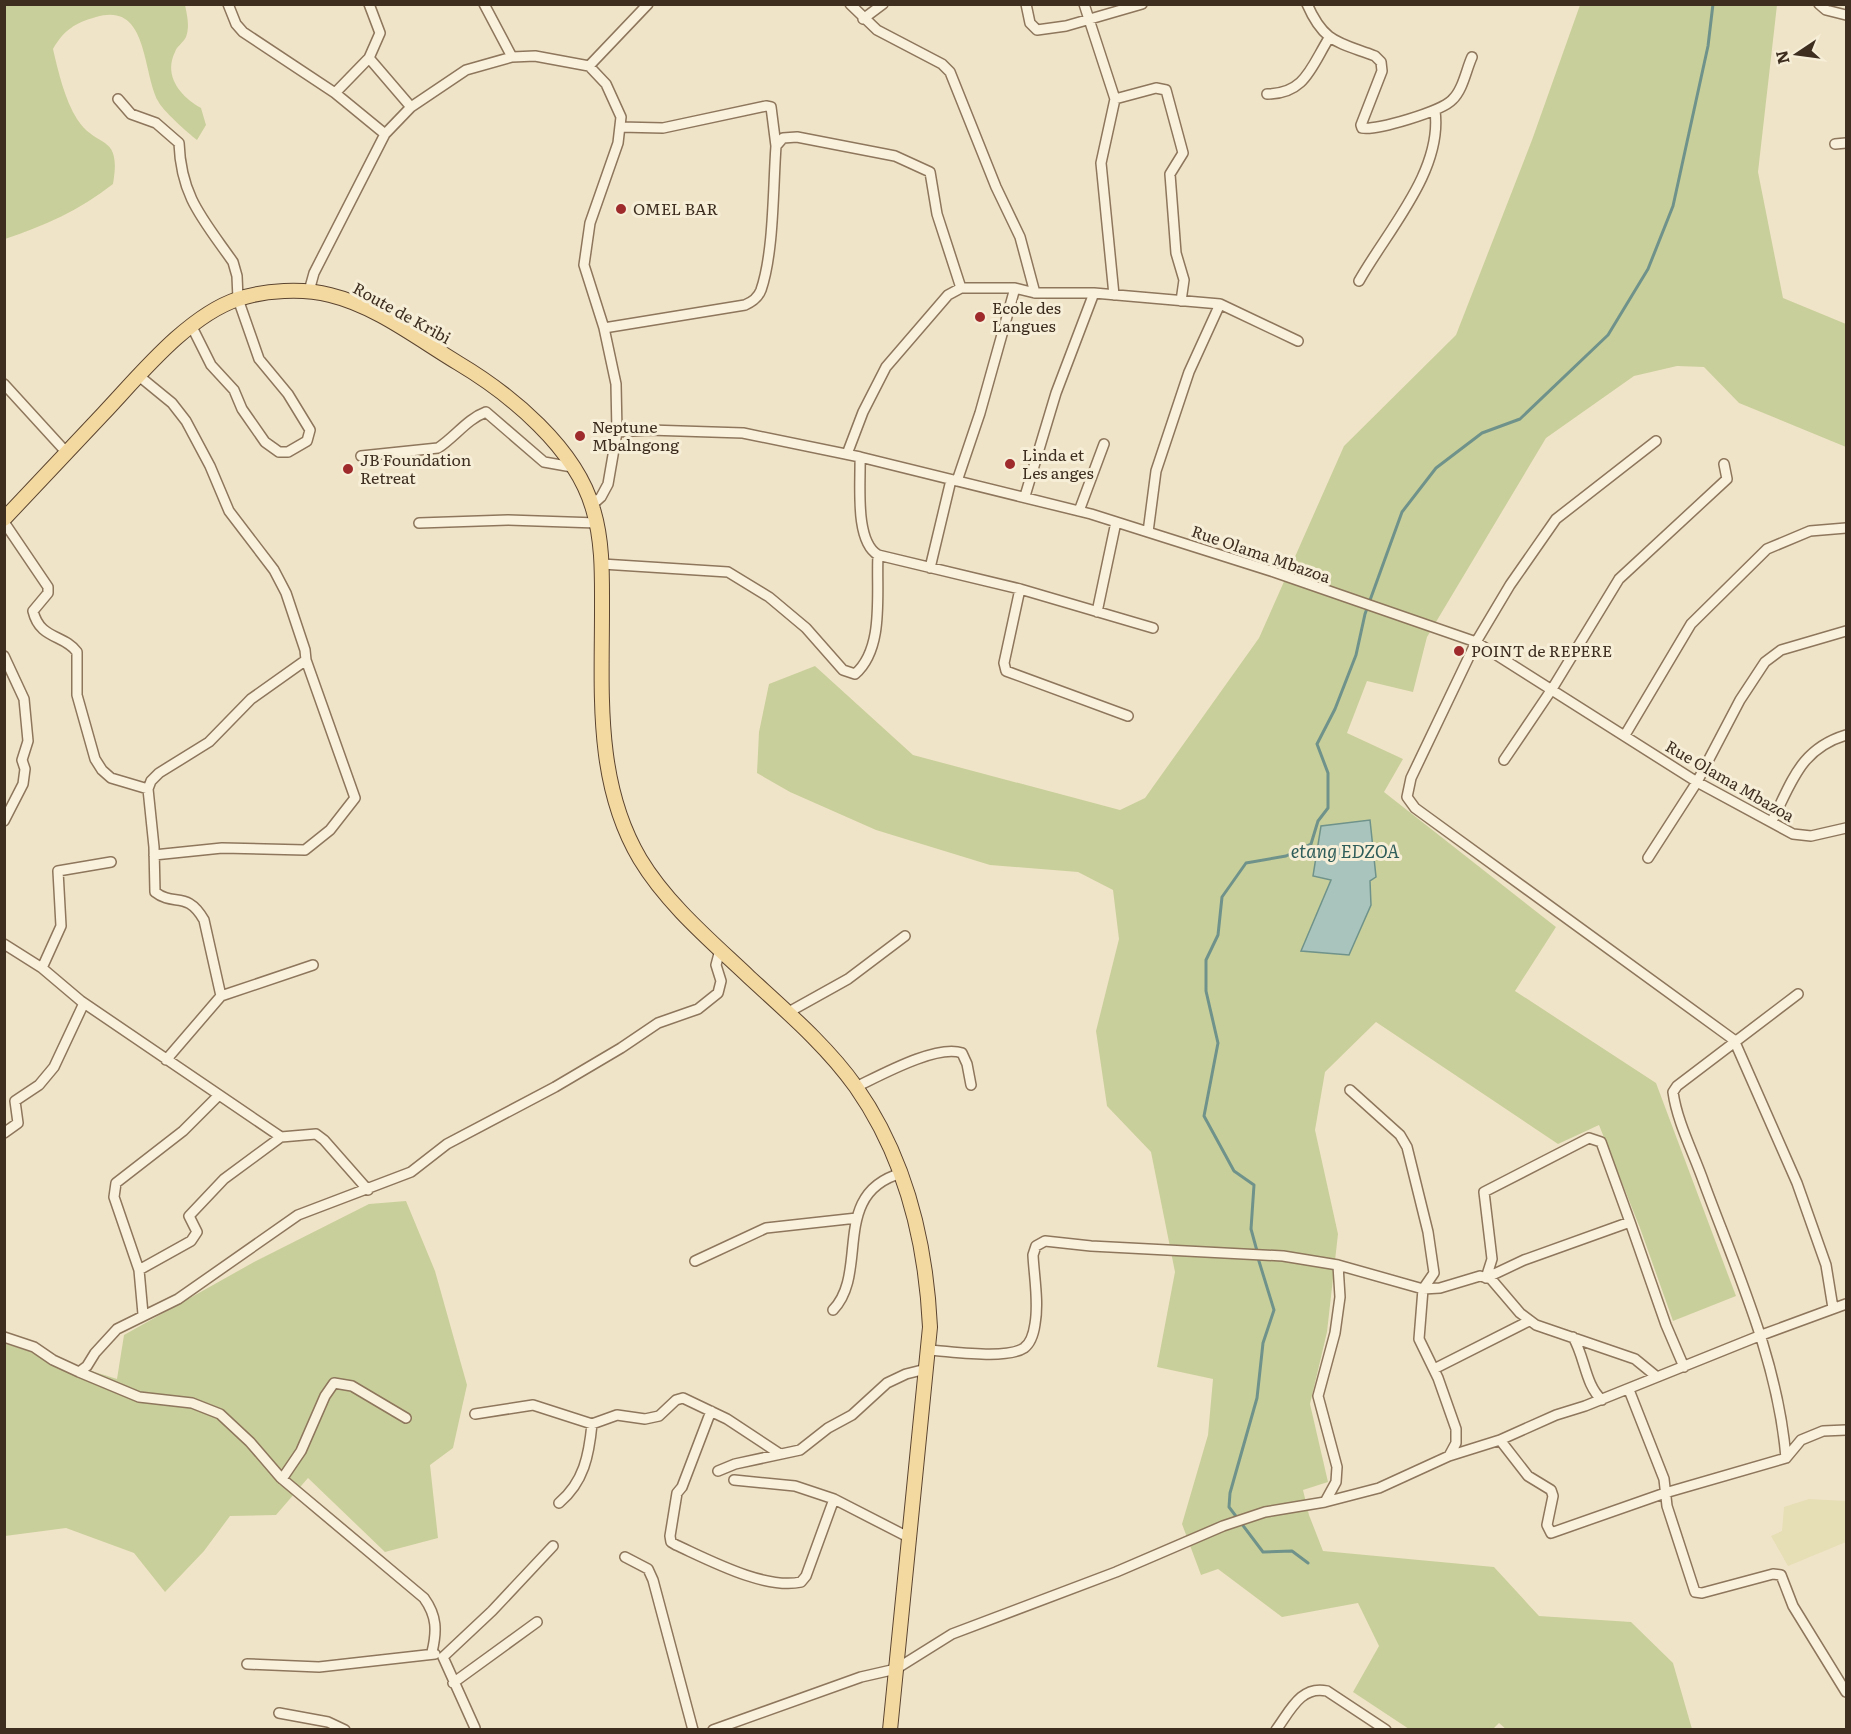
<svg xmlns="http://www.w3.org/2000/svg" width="1851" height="1734" viewBox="0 0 1851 1734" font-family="Literata,serif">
<rect width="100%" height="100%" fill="#f0e4c8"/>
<path fill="#e6deb5" d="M1809 1499 1846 1501V1542L1788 1566 1771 1536 1782 1531 1784 1507Z"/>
<path fill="#c9cf9b" d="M4 5H185C187 15 190 26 186 37 184 42 177 46 175 52 163 76 181 97 201 108L206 125 197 140C188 133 162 110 158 101 142 70 148 1 96 17 75 23 64 30 53 49 58 71 65 100 77 119 97 150 122 132 113 184 80 210 44 226 5 239Z
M1580 5H1777L1758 172 1783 298 1846 324V447L1739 403 1704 367 1677 366 1634 376 1546 438 1427 637 1413 692 1367 681 1347 733 1403 759 1384 792 1556 927 1515 991 1656 1083 1736 1296 1673 1321 1640 1228 1599 1125 1558 1144 1376 1022 1325 1072 1315 1130 1338 1234 1327 1332 1310 1404 1328 1482 1303 1490 1309 1515 1323 1551 1494 1567 1539 1616 1631 1622 1673 1663 1692 1729 1507 1730 1499 1723 1493 1729H1409L1353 1692 1379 1646 1358 1603 1282 1617 1218 1569 1201 1575 1182 1524 1208 1435 1213 1379 1157 1367 1175 1272 1151 1152 1107 1106 1096 1031 1119 939 1113 890 1078 872 990 865 876 830 790 792 757 773 759 732 769 684 815 666 913 755 1120 810 1145 798 1259 638 1344 446 1456 335 1532 140Z
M406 1201 435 1271 467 1385 453 1448 430 1465 438 1538 385 1552 308 1478 276 1515 230 1516 204 1551 165 1592 134 1553 66 1528 5 1536 6 1344 117 1379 124 1335 254 1262 369 1204Z"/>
<path fill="#a9c4bc" stroke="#6f938a" stroke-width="1.5" d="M1370 820 1376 877 1370 881 1371 905 1349 955 1301 951 1331 880 1313 876 1321 826Z"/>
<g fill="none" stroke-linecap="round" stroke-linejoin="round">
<path stroke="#6f938a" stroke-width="3" d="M1257 1251 1251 1229 1254 1185 1234 1171 1204 1116 1218 1043 1206 991V960L1218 935 1222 897 1246 863 1286 856 1311 844 1318 821 1328 808V773L1317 744 1335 709 1356 655 1365 614 1402 512 1436 468 1482 433 1520 419 1608 335 1648 269 1673 206 1708 46 1713 4
M1258 1258 1274 1310 1263 1343 1257 1398 1230 1493 1229 1507 1263 1552 1292 1551 1308 1563"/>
<defs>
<path id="street" d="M228 4 236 24 243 32 335 93 385 134
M484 4 512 57
M850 4 877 30 942 64 950 72 996 187 1020 237 1035 293
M1026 4 1030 23 1037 30 1066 26 1142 4
M1084 4 1115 99 1156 88 1166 90 1183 153 1170 174 1176 253 1184 280 1181 301
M1307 4C1324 43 1338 42 1375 56L1381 62 1382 71 1361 125 1362 128C1376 131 1442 111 1452 100 1463 90 1466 70 1472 57
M1819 4 1826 10 1846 15
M863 19 883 4
M369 58 411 107
M589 66 648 4
M335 93 369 58 380 33 369 4
M1267 94C1305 94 1311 67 1329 38
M118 99 131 114 156 123 179 143C181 197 203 219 233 262L237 276 238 299 259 359 288 394 310 430 307 441 288 452H279L265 442 242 409 234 390 211 365 192 327
M620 127 663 128 766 106 771 107 776 146
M1835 144 1846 143
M1359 281C1387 231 1443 171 1435 111
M309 291 314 273 385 134 411 107 466 70 512 57 535 56 589 66 606 84 621 117 618 143 590 223 584 265 604 328 616 384 617 432 608 484 601 497 592 505
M1114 295 1101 163 1115 99
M604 328 745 305C752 302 758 298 761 290 774 252 773 187 776 146L783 138 797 137 895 156 930 172 937 214 961 288
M139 376 172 403 186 421 210 466 229 511 274 570 286 593 305 650 306 660 251 699 209 742 159 773 151 781 148 789 154 847 155 892C174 907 187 890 204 920L221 996
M4 384 67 453
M617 432 649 430 743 433 860 457 1091 514 1274 572 1476 642 1697 782 1793 834 1811 836 1846 828
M1656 441 1556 519 1510 585 1476 642 1411 778 1407 797 1415 808 1734 1040 1797 1183 1826 1265 1833 1308
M847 454 863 412 886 367 948 295 961 288H1015L1035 293H1094L1220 304 1298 341
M361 456 438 448C455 437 467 419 486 412L544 462 572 467
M860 457C861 482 854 541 878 555L1020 589 1153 628
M957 481 980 413 1015 288
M1025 496 1056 393 1094 293
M1079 511 1104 444
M4 522 48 587V593L33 611C40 640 64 634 77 652V695L95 759 102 770 111 778 148 789
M419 523 508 520 597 523
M1148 532 1156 471 1189 372 1220 304
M602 564 728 572 769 597 806 628 843 670 855 674C885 648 876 592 878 555
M930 568 951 480
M1020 589 1004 663 1006 671 1128 716
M1097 612 1116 522
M4 656 24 699 28 741 22 760 25 769 23 784 4 821
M1625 735 1691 624 1767 549 1810 531 1846 528
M1504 760 1552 689 1619 579 1727 479 1724 464
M1772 821C1792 782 1800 749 1846 735
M154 855 222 848 305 850 330 830 355 798 306 660
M1648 858 1697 782 1740 700 1765 662 1781 650 1846 631
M4 944 42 968 81 1001 281 1137
M42 968 61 926 58 871 111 862
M787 1013 848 979 905 936
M166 1060 221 996 313 965
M856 1087C881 1075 937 1044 962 1053L967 1064 971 1085
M1350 1090 1400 1135 1407 1147 1428 1232 1434 1273 1423 1289 1419 1339 1438 1378 1456 1429V1443L1449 1456
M4 1133 18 1123 15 1101 39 1085 54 1067 84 1003
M1589 1138 1601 1142 1630 1222 1524 1260 1486 1278 1492 1259 1484 1192Z
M1630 1222 1666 1325 1684 1367
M695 1261 766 1228 857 1218
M139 1270 191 1241 197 1232 189 1216 224 1179 281 1137 316 1134 324 1140 368 1190
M833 1310C870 1272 829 1193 902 1173
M143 1314 139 1270 114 1197 116 1183 183 1131 218 1096
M4 1337 34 1347 53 1360 79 1372 87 1366 95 1353 117 1329 178 1299 298 1215 411 1172 447 1144 555 1087 621 1048 658 1023 698 1009 718 993 721 981 716 965 720 950
M1573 1337C1585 1357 1585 1385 1602 1400
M928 1350C950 1351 1006 1360 1024 1348 1031 1343 1034 1331 1035 1324 1039 1302 1034 1276 1033 1255L1036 1246 1045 1241 1091 1246 1283 1256 1338 1265 1423 1289 1440 1288 1480 1276 1491 1279 1520 1313 1536 1325 1635 1359 1657 1377
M1434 1369 1529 1321
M79 1372 139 1397 192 1403 220 1414 250 1442 281 1478 424 1598C437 1616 437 1631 432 1652
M1629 1390 1664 1479 1667 1506 1695 1592 1702 1593 1773 1574 1781 1575 1793 1606 1846 1692
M711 1411 682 1487 677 1493 670 1536 671 1542 676 1545C709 1560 765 1590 801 1582L806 1576 834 1499
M475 1414 533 1405 592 1424 617 1415 645 1419 659 1416 676 1400 683 1398 727 1419 780 1454
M1500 1440 1528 1476 1551 1490 1553 1496 1547 1525 1551 1533 1665 1493 1786 1458 1801 1440 1823 1431 1846 1430
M1786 1458C1778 1361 1737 1272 1704 1183 1694 1154 1677 1122 1673 1092L1677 1086 1798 994
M718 1471 735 1464 800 1450 828 1428 852 1415 887 1383 906 1374 926 1369
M282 1479 301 1451 325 1396 334 1383 352 1386 406 1418
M734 1480 795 1486 834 1499 908 1537
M1325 1502 1336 1482 1337 1467 1318 1396 1335 1333 1340 1297 1338 1265
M559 1503C584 1482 589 1455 592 1424
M625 1557 648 1569 653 1580 693 1730
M247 1664 319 1667 435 1654
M453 1683 537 1622
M279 1713 328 1722 345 1730
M475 1728 443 1657 492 1611 553 1546
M713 1730 861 1677 896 1669 952 1634 1116 1572 1223 1526 1265 1512 1325 1502 1379 1488 1449 1456 1500 1440 1556 1415 1585 1406 1759 1336 1846 1304
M1276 1730C1290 1711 1301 1685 1327 1691L1386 1730"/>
<path id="primary" d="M4 519C37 484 70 449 103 414 139 376 187 316 238 299 265 290 303 288 330 295 376 306 418 339 458 363 510 394 576 448 593 509 603 542 602 576 602 611 602 695 595 783 640 859 667 904 711 941 749 977 786 1011 827 1046 856 1087 905 1157 926 1243 930 1327L890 1730"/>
</defs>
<use href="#street" stroke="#8d765c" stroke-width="12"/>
<use href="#primary" stroke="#5b4430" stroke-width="16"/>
<use href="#street" stroke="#faf1dc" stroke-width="9"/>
<use href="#primary" stroke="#f3d9a0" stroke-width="14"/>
</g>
<g fill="#9e2a2b" stroke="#f7eed8" stroke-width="2">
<circle cx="621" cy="209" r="6"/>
<circle cx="980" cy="317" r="6"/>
<circle cx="580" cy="436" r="6"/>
<circle cx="1010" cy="464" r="6"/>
<circle cx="348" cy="469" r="6"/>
<circle cx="1459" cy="651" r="6"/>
</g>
<g text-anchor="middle" stroke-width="6" stroke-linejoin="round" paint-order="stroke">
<g font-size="16" fill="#3d2e20" stroke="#f7eed8" text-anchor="start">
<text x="633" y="215">OMEL BAR</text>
<text x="992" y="314">Ecole des<tspan x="992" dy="18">Langues</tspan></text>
<text x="592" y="433">Neptune<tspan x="592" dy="18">Mbalngong</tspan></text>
<text x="1022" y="461">Linda et<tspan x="1022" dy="18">Les anges</tspan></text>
<text x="360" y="466">JB Foundation<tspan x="360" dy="18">Retreat</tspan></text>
<text x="1471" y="657">POINT de REPERE</text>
</g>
<g font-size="16" fill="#3d2e20" stroke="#f7eed8">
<text transform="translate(402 313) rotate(29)" y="6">Route de Kribi</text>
<text transform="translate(1261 554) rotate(19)" y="6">Rue Olama Mbazoa</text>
<text transform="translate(1730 781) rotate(30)" y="6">Rue Olama Mbazoa</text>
</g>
<g font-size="18" font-style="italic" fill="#2f5d5a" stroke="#f7eed8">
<text x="1345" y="858">etang EDZOA</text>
</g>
</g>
<rect width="1851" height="1734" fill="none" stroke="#3d2e20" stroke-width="12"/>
<g transform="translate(1797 54) rotate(257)" stroke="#f7eed8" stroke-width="4.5" paint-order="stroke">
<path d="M0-4.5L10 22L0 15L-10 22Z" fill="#3d2e20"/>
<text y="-9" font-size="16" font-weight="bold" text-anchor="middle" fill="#3d2e20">N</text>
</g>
</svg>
